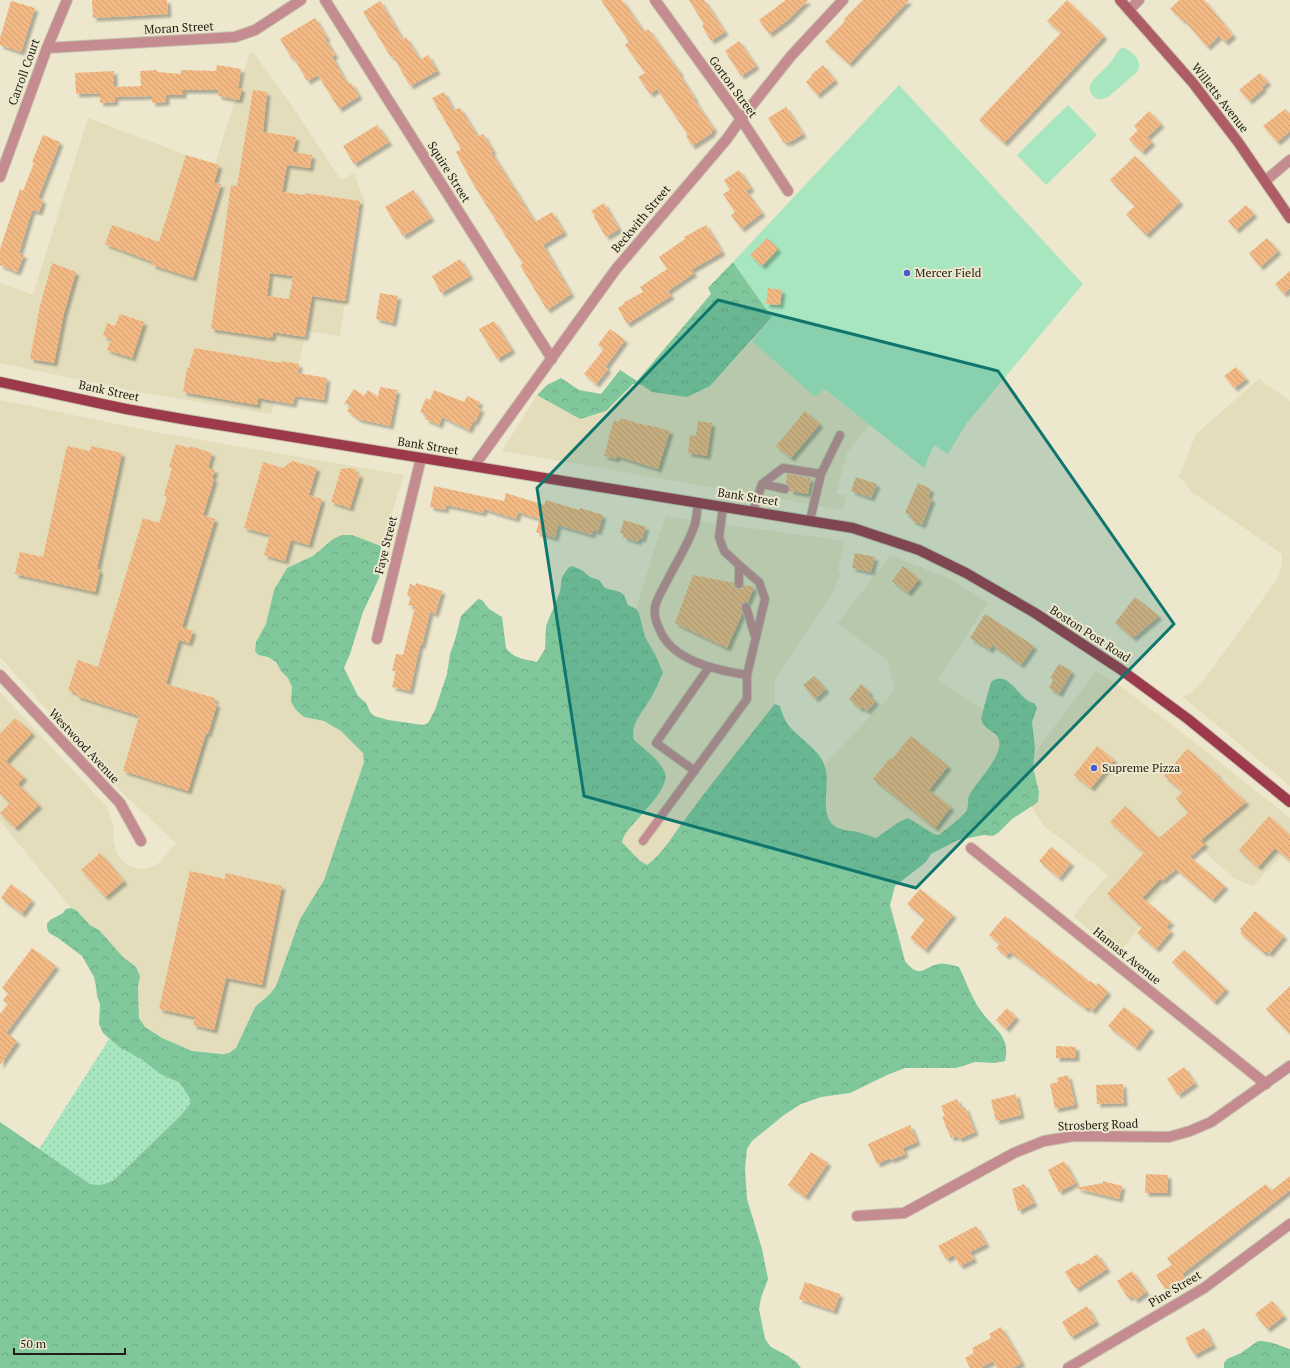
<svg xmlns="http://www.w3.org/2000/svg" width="1290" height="1368" viewBox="0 0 1290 1368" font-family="'PT Serif',serif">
<defs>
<pattern id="grass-dots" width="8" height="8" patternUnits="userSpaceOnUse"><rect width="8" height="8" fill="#a8e6bf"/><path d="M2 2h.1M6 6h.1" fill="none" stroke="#90c5a3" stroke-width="1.8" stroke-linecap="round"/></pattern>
<pattern id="forest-crowns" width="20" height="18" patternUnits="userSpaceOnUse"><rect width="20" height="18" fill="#80c79b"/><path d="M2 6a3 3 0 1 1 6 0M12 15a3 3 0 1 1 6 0" fill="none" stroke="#6eaa85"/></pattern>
<pattern id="building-back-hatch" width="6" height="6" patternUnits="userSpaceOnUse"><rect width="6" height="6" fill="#f2b984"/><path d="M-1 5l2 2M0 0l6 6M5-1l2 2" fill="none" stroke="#cf9f71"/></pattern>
<filter id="shadow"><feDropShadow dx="3.5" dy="3.5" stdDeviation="1" flood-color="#0004"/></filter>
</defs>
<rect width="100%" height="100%" fill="#ece7cd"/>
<path fill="#e3ddbc" d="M253 52 290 103 341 180 354 173 365 203 358 212 340 336 306 331 299 364 281 362 275 401 271 414 139 392 0 363V283L33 295 88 118 186 155 215 164 250 53Z
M752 341 815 396 823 389 869 425 847 453 836 494 846 495 843 510 502 451 537 395 580 419 606 411 637 381 710 386Z
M1259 379 1290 401V786L1183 697 1191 693 1207 676 1278 578 1282 566V554L1192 492 1179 476 1196 434Z
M0 400 161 433 404 475 381 546 352 535 333 539 313 556 287 568 274 590 266 624 256 642 255 651 258 655 268 657 276 663 281 671 288 678 292 687 291 702 304 717 324 721 341 731 363 753 364 762 324 880 300 919 276 986 270 994 255 1007 236 1048 229 1053 192 1051 162 1038 145 1027 139 1018 138 987 140 976 136 967 123 957 99 930 90 925 76 910 71 908 0 821V692L107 807 114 827 113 840 118 856 127 865 138 869 149 868 159 863 176 843 114 785 0 657Z
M666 516 845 541 838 570 841 572 834 592 775 679V704L773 706 685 819 665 847 655 859 647 865 639 860 622 842 626 833 650 806 660 764 634 740 632 735 636 721 652 695 655 654 645 637 639 613 636 609 654 550Z
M890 555 953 580 989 603 981 613 938 680 983 709 981 718 985 728 997 737 1000 741 996 757 969 796 966 812 939 835 899 822 876 838 856 832 841 830 833 825 828 816 826 802 827 778 825 764 895 690 887 659 837 624Z
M1096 671 1116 683 1193 741 1290 818V846L1253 886 1235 879 1200 848 1162 881 1166 885 1150 904 1155 908 1118 954 1073 916 1108 875 1044 826 1031 806 1038 802 1039 792 1033 767 1034 754Z"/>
<path fill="url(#grass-dots)" d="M109 1039 119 1047 141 1059 160 1074 178 1082 182 1086 190 1099V1104L181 1115 115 1179C107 1184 100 1186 90 1184L39 1149Z"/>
<path fill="url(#forest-crowns)" d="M733 262 772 317 710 386 687 397 652 392 642 385 633 384 606 411 580 419 537 395 547 385 561 378 579 390 601 394 620 370 637 381 711 294 708 288Z
M342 535H352L381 546 379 578 363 612 350 654 344 668 358 696 366 703 370 712 374 716 388 720 423 725 428 723 435 710 447 674 450 654 455 640 461 616 478 599 482 600 489 609 502 617 506 648C514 659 525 659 537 662L545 649 546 626 560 592 562 577 568 568 572 566 582 570 590 577 599 580 605 588 620 592 624 595 628 605 636 609 639 613 645 637 655 654 663 673C659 681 656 689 652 696 645 709 629 725 634 740 644 749 660 760 665 773 671 788 634 821 626 833 624 836 623 839 622 842L639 860 647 865C664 853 673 834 686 818 714 780 744 743 773 706L775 704 780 706C782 713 785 721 789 726 799 738 819 750 824 764 832 783 819 807 832 824 839 831 850 830 858 832 864 834 870 836 876 838L899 822 908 818 934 834 939 835C947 828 957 821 965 813 969 809 967 801 969 796 976 781 1003 757 999 740 997 731 983 731 981 718L991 682C1006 670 1016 692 1027 700 1029 701 1033 703 1035 704L1037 708 1032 722 1035 747 1033 767 1039 792 1038 802 1012 819 998 833 993 836 984 835 958 840 931 854 926 862 895 886 890 905 905 961C920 980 923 967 939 964 946 963 952 965 959 967 966 981 972 999 981 1011 994 1029 1011 1036 1005 1061L995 1063 975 1062 956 1068H905L887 1075 850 1093 821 1097 801 1104 784 1115 752 1141 747 1149 745 1169 747 1199 762 1249 768 1279 761 1298 759 1309 765 1339 771 1347 788 1356 796 1362 801 1368H0V1122L90 1184C100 1186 107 1184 115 1179L181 1115 190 1104V1099L182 1086 178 1082 160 1074 141 1059 119 1047 103 1033 99 1024 100 1004 97 996 96 986 94 977 82 956 58 938 49 933 47 928V924L50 920 63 913 66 909 71 908 76 910 90 925 99 930 123 957 136 967 140 976 138 987 139 1018 145 1027 162 1038 192 1051 223 1054 229 1053 236 1048 255 1007 270 994 276 986 300 919 324 880 364 762 363 753 341 731 324 721 304 717 296 710 291 702 292 687 288 678 281 671 276 662 268 657 258 655 255 651 256 642 266 624 274 590 287 568 313 556 333 539Z
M1258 1341C1269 1340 1279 1346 1290 1349V1368H1224V1363L1227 1359 1241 1353Z"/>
<path fill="#a8e6bf" d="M1121 48H1125C1134 53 1143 61 1137 72L1108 97C1103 99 1098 101 1093 96 1082 84 1103 72 1110 63 1114 58 1116 53 1121 48Z
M899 85 1083 284 966 424 948 454 934 445 924 468 824 389 815 397 752 341 772 317 733 262Z
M1068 105 1097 135 1046 185 1017 155Z"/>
<path fill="url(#building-back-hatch)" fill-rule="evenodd" filter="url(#shadow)" d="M92 0H167L168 14 93 18Z
M601 0H622L644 32 648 29 680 73 679 74 695 99 694 100 714 129 711 132 712 133 692 146 686 136 688 135 657 89 650 94 638 77 645 73 625 45 629 42Z
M689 0H704L725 32 711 41 702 26 704 24Z
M786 0H808L789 19 769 34 759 20Z
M863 0H909L849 64 825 42 845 21 844 19Z
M1067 0 1104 36 1004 143 979 120 1061 33 1047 21Z
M1179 0H1204L1233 35 1225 42 1219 36 1207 47 1184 20 1183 21 1170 9Z
M11 1 35 8 21 52 0 45V38Z
M380 1 403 40 406 37 420 60 428 55 437 71 410 86 393 56 391 57 363 12Z
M315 18 327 38 325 39 335 55 332 57 346 82 347 81 349 84 351 83 359 96 339 109 318 75 307 81 294 58 292 59 280 39Z
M739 41 756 66 741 76 725 51Z
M217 65 241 69 238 88H242L239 100 218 96 219 90H183V95H166V102L152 103V96L115 97V102L100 103V93L76 94 75 73 114 71V87L141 86 140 71 157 70V72L181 74V70L216 71Z
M823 65 835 80 817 95 806 82 812 76 811 75Z
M1260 73 1268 82 1262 87 1263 89 1249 101 1239 90Z
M253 90 267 92 263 132 296 137 293 152 312 155 310 168 287 165 282 192 305 195V193L360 201 345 301 312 296 305 337 273 332 272 338 211 329 231 185 237 186ZM270 273 293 276 289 299 267 296Z
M444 92 453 110 460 108 478 137 483 134 493 151 491 152 535 222 552 212 564 232 543 245 571 294 547 310 520 265 523 264 472 182 456 152 461 149 432 98Z
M786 107 803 134 788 143 787 141 784 143 768 118Z
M1285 109 1290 114V131L1277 142 1263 126Z
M1149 111 1161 124 1147 137 1152 142 1142 152 1129 139 1138 130 1134 126Z
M377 125 389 142 354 164 343 146Z
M43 135 60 142 38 198 43 200 39 212 32 210 19 253 24 255 17 272 0 265V249L20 189 23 191 34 163 32 162Z
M186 155 219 165 214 183 221 184 193 278 152 265 153 262 105 244 112 225 159 242Z
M1135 156 1180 202 1146 235 1126 214 1135 206 1110 180Z
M739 170 751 188 746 191 762 213 741 229 731 215 735 212 723 194 730 190 724 180Z
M413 190 431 218 403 236 385 207Z
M604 203 619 229 606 237 594 217 595 216 591 211Z
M1246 205 1254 214 1236 230 1228 221Z
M706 225 722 252 691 270 694 273 668 291 671 296 627 324 618 308 624 304 623 303 643 292 640 287 667 269 659 257 685 239 684 237Z
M767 238 778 249 762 266 750 255Z
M1267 238 1278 251 1260 267 1249 253Z
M460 259 470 276 441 293 432 276Z
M52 263 76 272 64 313 54 363 30 359 40 306Z
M1290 271V288L1284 294 1275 284Z
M768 288 782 290 780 305 766 304Z
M380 293 398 296 393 323 376 319Z
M120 314 144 322 132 358 107 350 111 339 103 336 107 323 115 326Z
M494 321 512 350 497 359 479 329Z
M610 329 625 340 605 367 608 369 596 384 584 374 604 349 598 345Z
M194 348 281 363V361L299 364 298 373 327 378 324 400 295 396 293 404 258 398 257 405 183 392 187 368H189L192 355H193Z
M1236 367 1246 379 1234 388 1224 376Z
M380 387 397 390 390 426 358 419 347 411 352 405 344 404 354 389 364 396 368 390 378 397Z
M434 390 464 402 467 396 480 402 477 407 481 409 475 422 473 421 469 430 442 417 439 425 425 419 427 415 420 412 426 398 430 400Z
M805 411 820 424 791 458 776 446Z
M620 418 648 426V425L670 431 658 469 617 456 616 459 604 456 609 439H608L614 420 619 422Z
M698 421 712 423 707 456 688 453 690 435 696 436Z
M176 444 189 448 190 446 212 453 208 468 215 470 212 478 214 480 203 515 215 519 182 627 193 631 189 643 179 640 166 684 215 698 214 703 217 704 208 734 206 733 188 791 123 771 139 716 76 696 77 693 68 690 78 660 98 667 143 518 159 523 167 497 164 495 172 468 169 467Z
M67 446 90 451 91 446 122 453 97 569 100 570 95 592 15 574 20 552 43 557Z
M292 461 317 468 309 495 322 499 309 545 291 540 285 561 264 555 270 535 244 528 263 462 283 468Z
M350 468 355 469 356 473 360 475 350 508 331 502 341 469Z
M787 474 811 478 808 494 790 491V487L786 483Z
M856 477 877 484 871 498 851 491Z
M918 483 931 489 928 497 932 499 922 525 911 520 913 516 905 513Z
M434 486 504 501 506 493 544 505 546 500 579 510 580 508 603 515 598 532 593 530 592 535 558 525 555 538 536 532 540 519 518 512 516 519 484 509 483 513 446 505 445 510 430 507Z
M624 520 646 527 642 539 639 538 638 542 623 537 624 534 620 533Z
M855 553 875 557 871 572 852 568Z
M903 566 919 579 908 593 892 581Z
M693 575 734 583V587L739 589H742L744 585 754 587 748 602H744L741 605 742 614 727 648 675 623Z
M416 583 442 591 435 614 430 612 422 645H420L410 691 392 687 396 671H392L396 654 403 655 415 607 408 605 411 597 407 595 410 584 415 586Z
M1135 597 1159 616 1133 638 1115 623Z
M985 614 1034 646 1021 665 992 645 990 650 970 638Z
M1059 664 1072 671 1059 694 1049 688 1053 680 1050 678Z
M814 676 826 689 815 699 803 685Z
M861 684 870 692 868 695 876 701 867 711 861 707 860 709 849 699Z
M15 718 32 733 6 761 24 777 18 784 39 805 15 828 0 813 10 803 0 794V734Z
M911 736 948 766 929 790 951 807 935 828 873 779 890 758 891 760Z
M1097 746 1114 760 1091 788 1074 775Z
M1187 749 1218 775 1217 776 1246 802 1201 840 1205 844 1190 857 1225 886 1212 900 1176 869 1162 881 1160 879 1142 898 1171 922 1166 927 1171 931 1156 949 1137 933 1142 927 1107 894 1144 853 1110 822 1125 806 1159 838 1188 813 1176 798 1183 792 1164 776Z
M1269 816 1290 835V861L1275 848 1258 867 1239 850Z
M1051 847 1071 863 1059 878 1039 861Z
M100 853 124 881 105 897 81 870Z
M190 871 225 879 226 873 282 886 262 985 226 978 214 1030 193 1025 195 1017 159 1009Z
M11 884 32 900 22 914 1 898Z
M920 889 953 915 925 950 910 938 925 919 907 904Z
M1255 911 1284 936 1269 954 1266 951 1264 953 1240 933 1242 931 1240 929Z
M1005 916 1090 982 1091 981 1096 986 1098 983 1108 992 1092 1011 1088 1007 1086 1009 1010 952 1006 956 996 948 1000 944 989 935Z
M32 948 56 966 6 1033 17 1041 0 1065V1014L8 1004 3 1000 9 993 2 988Z
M1184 950 1226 989 1214 1002 1172 962Z
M1290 986V1034L1266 1009Z
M1124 1007 1151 1028 1136 1048 1108 1026Z
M1007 1008 1016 1017 1006 1029 996 1020Z
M1056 1046 1076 1047V1058H1056Z
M1184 1067 1195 1083 1178 1095 1167 1079Z
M1068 1075 1075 1105 1055 1109 1050 1084 1058 1082 1057 1078Z
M1123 1084 1124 1103 1097 1104 1096 1085Z
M1016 1094 1021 1115 996 1121 991 1100Z
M957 1099 961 1108 965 1107 975 1132 959 1139 957 1136 951 1138 942 1117 945 1116 941 1106Z
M910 1125 917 1142 903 1148 905 1154 891 1160 890 1158 877 1164 868 1144Z
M811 1152 828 1163 805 1197 788 1185Z
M1064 1161 1076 1183 1059 1192 1048 1170Z
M1146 1174 1168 1175V1193H1145Z
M1290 1176V1190L1182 1274 1185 1278 1166 1290 1156 1275 1172 1265 1167 1258 1266 1184 1271 1191Z
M1103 1181 1122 1186 1119 1199 1075 1188 1103 1183Z
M1024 1184 1034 1203 1018 1211 1012 1189Z
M976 1226 986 1244 970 1252 974 1259 960 1266 954 1255 946 1259 938 1246Z
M1097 1254 1107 1269 1076 1289 1065 1272 1079 1263 1081 1265Z
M1132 1271 1146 1292 1135 1300 1132 1296 1128 1298 1117 1281Z
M805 1282 840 1294 834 1311 799 1299Z
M1272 1301 1284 1316 1267 1329 1255 1314Z
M1087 1306 1096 1322 1071 1337 1062 1322Z
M1001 1327 1022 1363 1013 1368H997L993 1361 980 1368H970L965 1358 974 1353 972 1348 991 1338 989 1334Z
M1204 1328 1213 1345 1194 1355 1185 1338Z"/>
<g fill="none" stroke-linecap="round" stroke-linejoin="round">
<defs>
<path id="lane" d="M821 474 840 435
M762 484 785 489
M698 502C697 509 697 517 695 524 689 543 677 561 668 579 664 587 657 598 655 607 654 614 656 622 659 628 671 661 716 670 747 675L765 599 759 582 739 565 724 551 719 537 723 507
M753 511 762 484 783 468 821 474 810 520
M739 565V584
M746 607 755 636
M695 771 656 743 709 667
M643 841 747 699V675"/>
<path id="street" d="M325 0 552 359
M655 0 741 119 788 191
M1129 10 1139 0
M47 48 235 37 255 30 301 0
M0 177 47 48 67 0
M1265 181 1290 160
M474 466 616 269 726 140 741 119 791 56 843 0
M377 639 421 458
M0 675 120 803 141 841
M971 848 1266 1084
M857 1216 904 1213 1014 1153 1044 1141 1074 1136 1169 1137 1190 1131 1211 1122 1290 1066
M1068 1368 1204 1288 1290 1224"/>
<path id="secondary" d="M1120 0 1193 83 1238 142 1290 218"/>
<path id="primary" d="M0 382 126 409 188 420 853 528 919 550 966 573 1035 613 1120 669 1188 719 1290 802"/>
</defs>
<use href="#lane" stroke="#c7c3ac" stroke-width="10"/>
<use href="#street" stroke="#c7c3ac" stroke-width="12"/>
<use href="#secondary" stroke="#c7c3ac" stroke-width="12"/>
<use href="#primary" stroke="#c7c3ac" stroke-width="12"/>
<use href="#lane" stroke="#c48b90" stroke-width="8"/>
<use href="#street" stroke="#c48b90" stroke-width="10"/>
<use href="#secondary" stroke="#ae5d67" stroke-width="10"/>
<use href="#primary" stroke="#9c394a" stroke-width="10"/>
</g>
<path fill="#0f766e" fill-opacity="0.2" stroke="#0f766e" stroke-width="3" stroke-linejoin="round" d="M718 300 998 371 1174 624 916 888 584 796 537 488Z"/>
<g fill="#475dd1" stroke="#ece7cd" stroke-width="1.5">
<circle cx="907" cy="273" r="4"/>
<circle cx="1094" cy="768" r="4"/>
</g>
<g text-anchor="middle" stroke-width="4" stroke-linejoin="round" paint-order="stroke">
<g font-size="12" fill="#201e15" stroke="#ece7cd">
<text transform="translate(179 28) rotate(-3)" y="4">Moran Street</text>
<text transform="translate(24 72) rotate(-70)" y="4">Carroll Court</text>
<text transform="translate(733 87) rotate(54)" y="4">Gorton Street</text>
<text transform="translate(1220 98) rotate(52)" y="4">Willetts Avenue</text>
<text transform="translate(449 172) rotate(58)" y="4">Squire Street</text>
<text transform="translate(641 219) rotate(-50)" y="4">Beckwith Street</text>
<text transform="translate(109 391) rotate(12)" y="4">Bank Street</text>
<text transform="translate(428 446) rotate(9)" y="4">Bank Street</text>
<text transform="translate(748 497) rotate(9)" y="4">Bank Street</text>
<text transform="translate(386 545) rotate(-76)" y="4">Faye Street</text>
<text transform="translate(1090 634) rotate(33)" y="4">Boston Post Road</text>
<text transform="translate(84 746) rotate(47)" y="4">Westwood Avenue</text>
<text transform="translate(1127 956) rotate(39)" y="4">Hamast Avenue</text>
<text transform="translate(1098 1125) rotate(-2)" y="4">Strosberg Road</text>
<text transform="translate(1175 1289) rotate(-31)" y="4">Pine Street</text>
</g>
<g font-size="12" fill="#201e15" stroke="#ece7cd" text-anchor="start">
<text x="915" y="277">Mercer Field</text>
<text x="1102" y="772">Supreme Pizza</text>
</g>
</g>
<path d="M14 1348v6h111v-6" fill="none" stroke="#201e15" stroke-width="2"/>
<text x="20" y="1348" font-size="12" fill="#201e15" stroke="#ece7cd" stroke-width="3" paint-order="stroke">50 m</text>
</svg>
